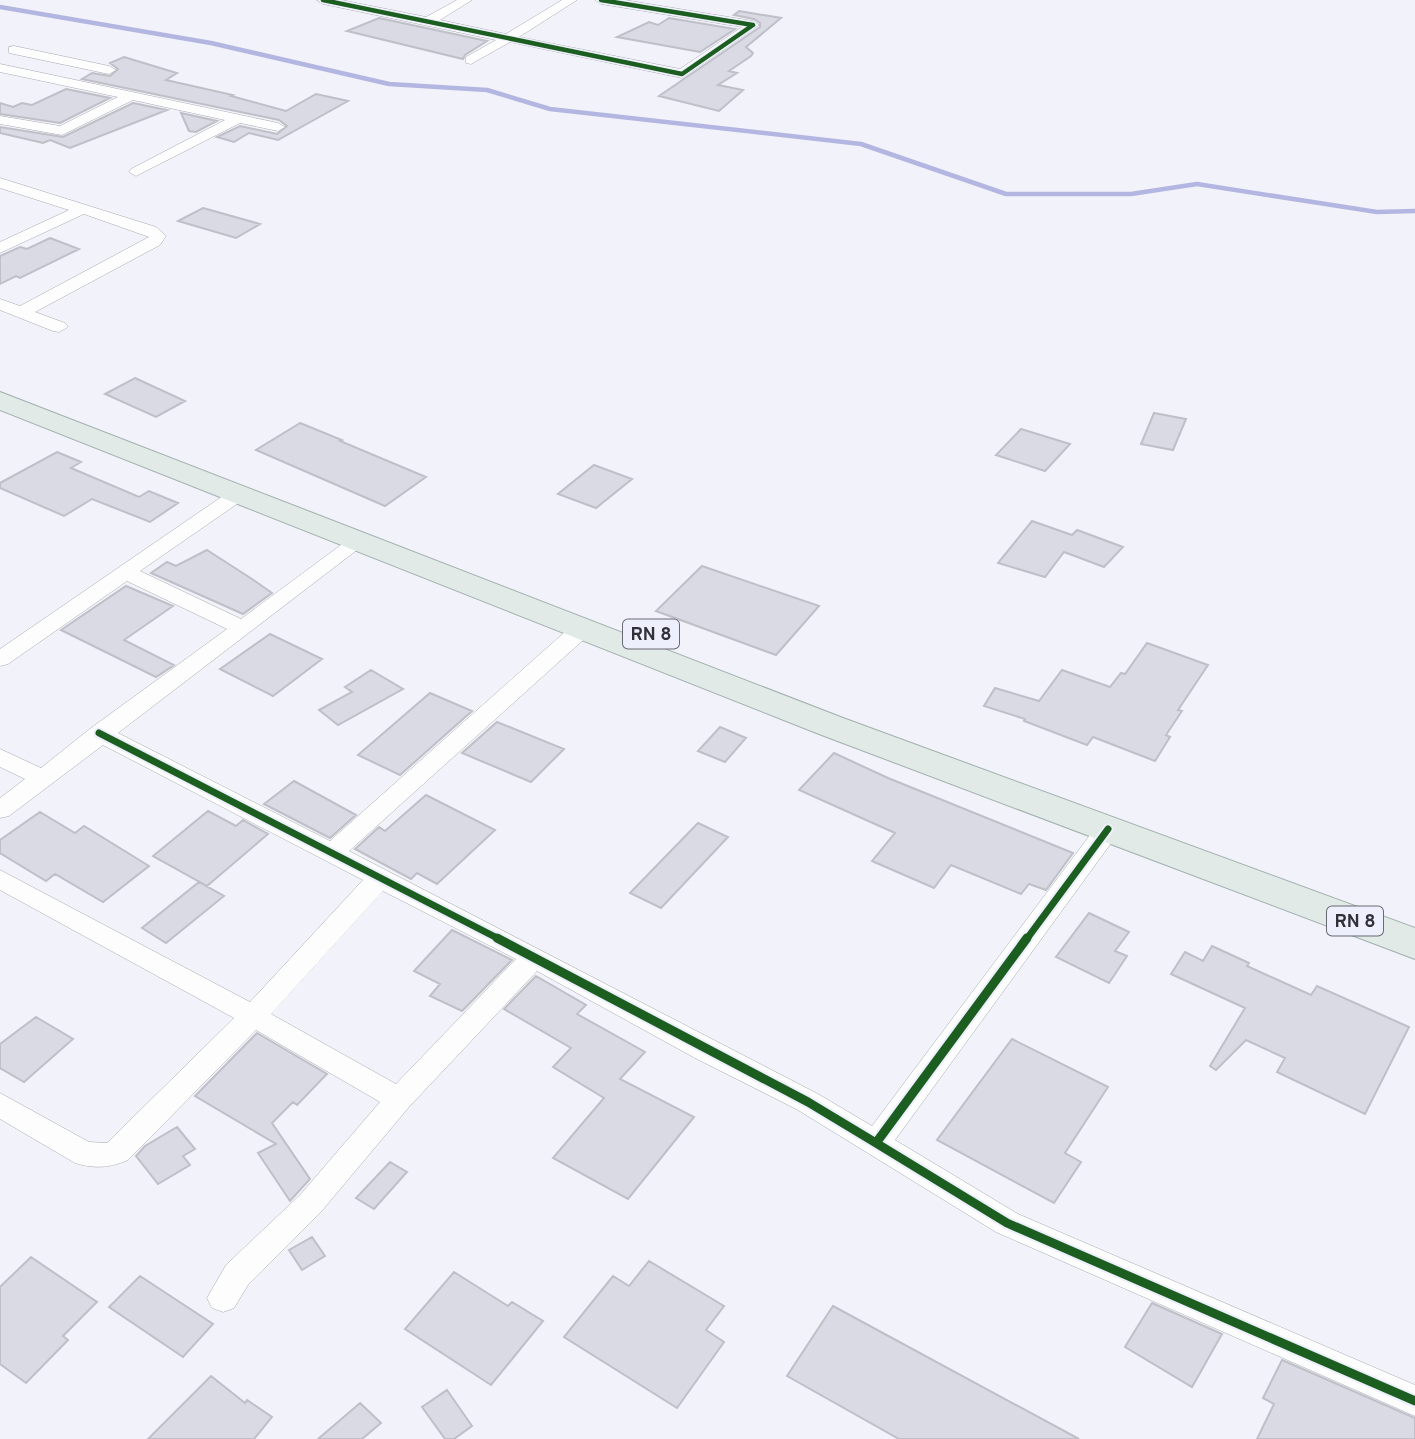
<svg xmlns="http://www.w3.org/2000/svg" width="1415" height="1439" viewBox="0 0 1415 1439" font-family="Overpass,sans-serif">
<rect width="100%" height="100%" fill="#f2f2fa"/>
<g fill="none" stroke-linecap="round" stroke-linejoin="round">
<path stroke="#b4b6e2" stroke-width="4.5" d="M0 7 211 43 389 84 487 90 550 109 861 144 1006 194H1131L1197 184 1377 212 1415 211"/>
</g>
<path fill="#dadae4" stroke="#bebfc7" stroke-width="2" d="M739 11 781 18 746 47 753 53 751 56 729 71 737 73 718 85 743 90 719 111 659 96 760 27V23L754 19 734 15Z
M379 18 487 41 465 55 463 59 347 31Z
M669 18 735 29 700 52 617 37 649 22 658 25Z
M124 57 177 73 166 80 233 95 231 96 286 111 316 94 348 101 278 140 249 133 234 142 217 137 240 126 277 134 287 126 279 120 82 79 92 73 110 76 118 69 110 63Z
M66 89 110 98 60 123 0 114V103L13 107 22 103 32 105Z
M133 103 167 110 70 148 50 140 43 143 0 133V127L63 137Z
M181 113 217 121 196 132 189 131Z
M203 208 260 224 236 238 178 221Z
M50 238 79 249 20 278 16 276 0 284V256L20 247 27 249Z
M135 378 185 401 156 417 105 394Z
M1154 413 1186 419 1173 450 1141 444Z
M300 423 342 440 340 441 426 477 385 506 256 450Z
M1021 429 1070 444 1045 471 996 455Z
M57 452 81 462 71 468 139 497 149 491 178 503 150 522 92 499 64 516 0 488V483Z
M594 465 632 479 596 508 558 494Z
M1032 521 1072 535 1077 530 1123 547 1104 567 1064 552 1045 577 998 563Z
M207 550 252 579 272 593 243 614 151 573 167 562 176 566Z
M702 566 819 606 776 655 656 611Z
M126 586 173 606 124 640 174 665 156 677 61 630Z
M270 634 322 659 273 696 220 669Z
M1147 643 1208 665 1178 710 1182 711 1166 735 1170 737 1155 761 1093 737 1087 745 1024 721 1025 719 984 706 995 688 1039 701 1062 670 1110 687 1121 673 1125 674Z
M371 670 403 689 338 725 319 710 352 692 345 687Z
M430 693 472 711 400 775 358 755Z
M497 722 564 749 531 782 462 753Z
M720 727 746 738 725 762 698 751Z
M834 753 888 778 1073 853 1046 890 1029 884 1021 894 951 865 934 888 872 861 895 833 799 790Z
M294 781 356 815 330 838 264 804Z
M426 795 495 830 437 884 417 873 411 879 355 849 379 827 385 831Z
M208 811 236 826 243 820 268 834 207 886 153 856Z
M40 812 75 833 84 826 149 866 103 902 55 874 46 881 0 853V840Z
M698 823 728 837 661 908 630 893Z
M199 882 224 896 166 943 142 928Z
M1089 913 1129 932 1115 951 1127 956 1109 983 1056 957Z
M452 930 512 960 462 1011 430 996 440 984 414 971Z
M1212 946 1249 963 1247 966 1311 995 1317 986 1409 1027 1365 1114 1277 1072 1285 1058 1246 1040 1216 1070 1210 1066 1245 1008 1171 974 1185 952 1203 961Z
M536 976 586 1005 577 1014 645 1052 620 1079 694 1117 628 1199 553 1158 604 1098 553 1067 571 1048 504 1009Z
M36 1017 73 1039 24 1082 0 1068V1044Z
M257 1033 327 1074 297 1105 293 1102 272 1123 310 1179 290 1201 258 1153 276 1144 195 1096Z
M1012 1039 1108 1087 1065 1153 1081 1162 1054 1203 937 1140Z
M177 1127 195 1149 183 1156 190 1165 158 1184 136 1156 145 1146Z
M390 1162 407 1172 374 1209 356 1198Z
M312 1237 325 1256 302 1270 289 1250Z
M31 1257 97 1302 63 1336 68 1340 26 1383 0 1364V1287Z
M649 1261 724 1306 706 1330 724 1342 677 1408 564 1337 613 1276 629 1286Z
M454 1272 508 1306 512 1302 543 1321 491 1385 405 1329Z
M140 1276 213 1324 183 1357 109 1307Z
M1152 1303 1222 1334 1192 1387 1125 1347Z
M833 1306 1079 1439H899L787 1376Z
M1282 1360 1415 1418V1439H1257L1274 1404 1263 1398Z
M211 1376 245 1403 247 1400 272 1417 254 1439H148Z
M447 1390 472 1426 454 1439H445L422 1407Z
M360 1403 381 1423 362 1439H318Z"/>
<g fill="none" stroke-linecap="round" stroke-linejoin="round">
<defs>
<path id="street" d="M317 0H341L426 17 457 0H472L440 20 506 34 562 0H577L519 37 680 69 742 27 601 4 595 0H624L753 21 759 25 682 78 510 42 471 64 466 63V57L496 40 323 4Z
M14 46 109 66 116 70 109 74 9 53V47Z
M0 64 278 123 285 127 278 131 240 123 136 176 129 172 131 169 225 120 133 100 62 135 0 124V116L60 126 118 97 0 72Z
M0 178 156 227 166 236 160 245 35 312 65 323 68 327 59 332 53 331 0 310V299L20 306 149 237 84 214 0 253V242L69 210 0 188Z
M240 487 247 489 250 493 247 497 140 571 241 619 353 536H367L370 540 118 733 330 841 575 623H591L594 628 591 633 349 851 818 1094 872 1126 1099 823 1108 820 1117 823 1120 829 1117 835 895 1140 1018 1214 1415 1385V1416L996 1232 798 1110 695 1058 537 971 409 1107 320 1213 248 1285 234 1308 223 1312 212 1308 207 1298 226 1265 300 1195 380 1102 256 1030 128 1160C110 1168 94 1169 75 1163L0 1119V1093L89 1142 107 1143 234 1018 0 890V870L250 1002 363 880 103 745 9 816 0 818V798L25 779 0 767V749L41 768 91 728 227 629 127 581 8 664 0 666V649L233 489ZM383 891 516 959 396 1084 271 1014Z"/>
<path id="primary" d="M0 392 843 718 1415 928V959L819 734 0 410Z"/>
</defs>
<use href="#street" stroke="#a8a9b0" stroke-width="1"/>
<use href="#primary" stroke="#a0afac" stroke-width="2"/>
<use href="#street" fill="#fdfdfe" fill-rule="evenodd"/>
<use href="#primary" fill="#e1eae7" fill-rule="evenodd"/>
<defs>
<path id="cycleway-far2" d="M323 0 682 74 753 25 601 0"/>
<path id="cycleway-far1" d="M99 733 501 940
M1026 940 1108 829"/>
<path id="cycleway" d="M497 938 808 1102 876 1143 1027 938
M876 1143 1007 1223 1415 1401"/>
</defs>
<use href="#cycleway-far2" stroke="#eeeffd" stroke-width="7"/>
<use href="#cycleway-far1" stroke="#eeeffd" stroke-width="11"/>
<use href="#cycleway" stroke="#eeeffd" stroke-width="13"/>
<use href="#cycleway-far2" stroke="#1b5e20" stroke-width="4.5"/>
<use href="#cycleway-far1" stroke="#1b5e20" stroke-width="7"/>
<use href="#cycleway" stroke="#1b5e20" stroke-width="9"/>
</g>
<g text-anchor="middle" stroke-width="7" stroke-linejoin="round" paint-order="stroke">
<g fill="#eeeffd" stroke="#686973" stroke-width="2">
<rect x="623" y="619.5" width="56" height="29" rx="5"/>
<rect x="1327" y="906.5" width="56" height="29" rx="5"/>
</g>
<g font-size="18" font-weight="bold" fill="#2f3038">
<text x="651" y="640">RN 8</text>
<text x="1355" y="927">RN 8</text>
</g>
</g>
</svg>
